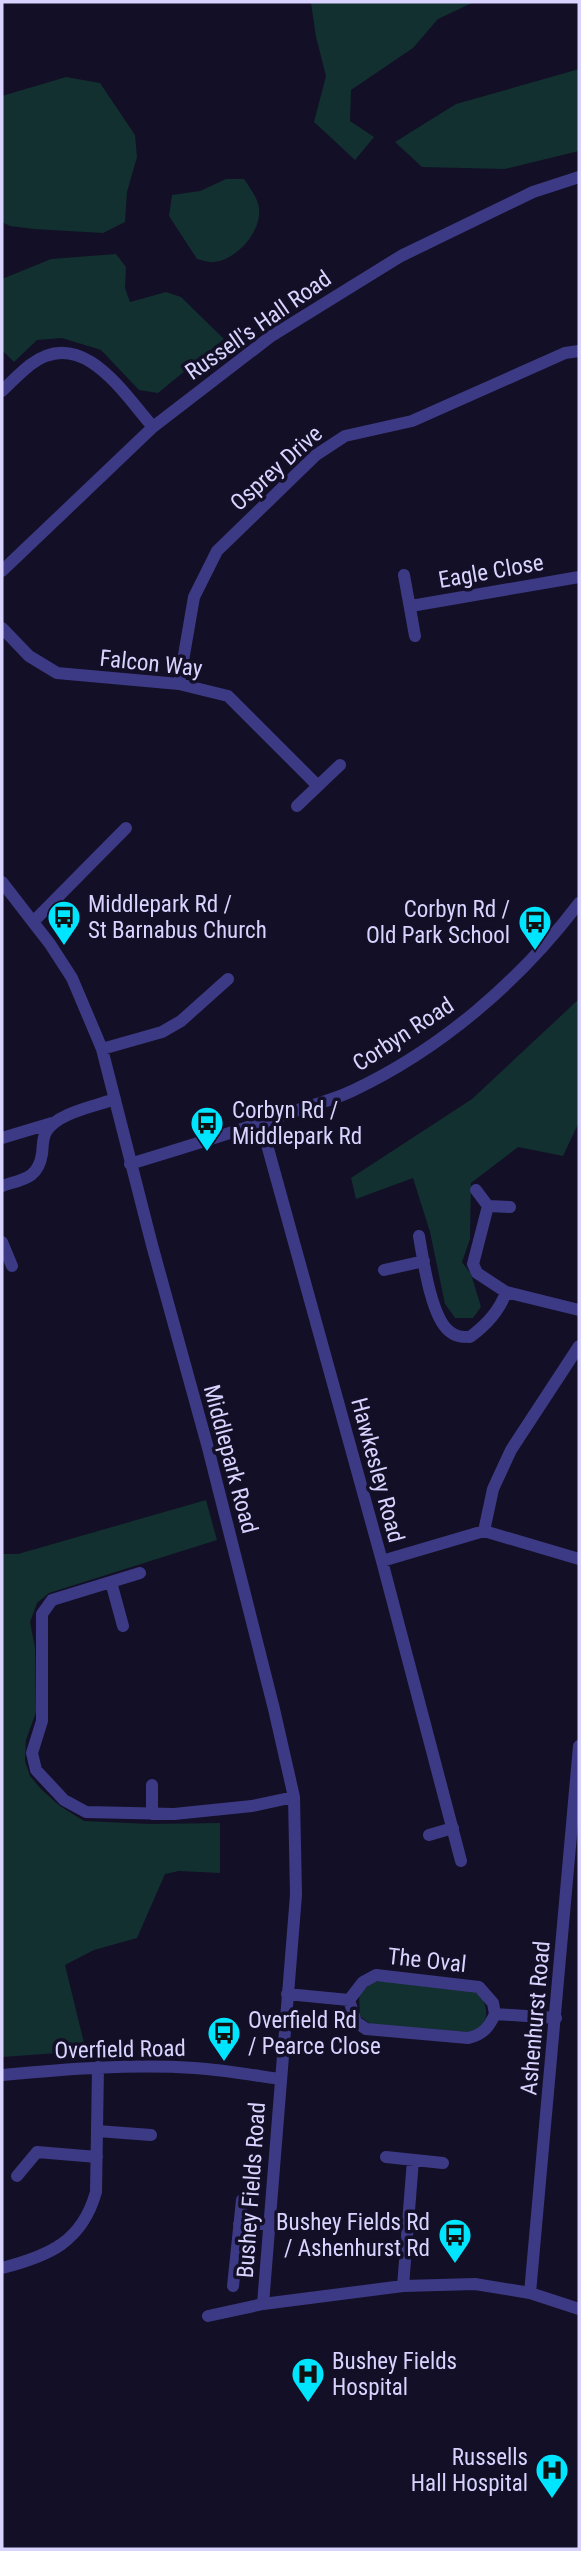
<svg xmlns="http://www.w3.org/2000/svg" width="581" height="2551" viewBox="0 0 581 2551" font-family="'Roboto Condensed',sans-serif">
<rect width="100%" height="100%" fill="#130f26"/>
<path fill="#12302f" d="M313 2H474L438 19 413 48 351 90 350 121 374 137 355 160 314 122 326 76 316 37 311 3Z
M579 69V151L505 169 422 167 395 142 456 104Z
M66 77 100 83 135 135 137 157 127 192 125 222 103 233 34 229 10 226 2 222V96Z
M226 179H244C249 187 258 198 259 208 262 231 237 260 214 262 209 263 202 260 197 259L169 216 172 195 200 191Z
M116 254 126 267 125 288 130 302 166 292 181 297 224 339 158 393 139 390 101 350 62 338 37 340 14 362 2 350V279L51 259Z
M579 999V1122L563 1156 518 1147 471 1183 470 1239 462 1262 471 1274 481 1307 473 1318H455L445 1304 430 1232 413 1178 356 1199 351 1178 472 1099Z
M206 1500 217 1540 49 1593 37 1603 30 1622 35 1648 36 1712 26 1740 25 1761 30 1776 41 1789 60 1806 84 1821 150 1824 220 1823V1873L179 1871 165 1874 137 1938 94 1950 65 1965 86 2051 2 2057V1554H18Z
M379 1981 478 1991C489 2007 492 2027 467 2032L370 2024 360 2016 359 1995 371 1983Z"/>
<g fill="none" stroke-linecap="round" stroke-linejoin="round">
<path stroke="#3d3a85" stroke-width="12" d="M2 391C11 382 20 373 30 365 82 325 123 393 153 427
M2 571 153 427 270 337 401 256 533 192 579 177
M404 575 415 636
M411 606 579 577
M2 628 29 656 57 673 179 684 228 696 318 786
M179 684 194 597 217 551 316 455 345 436 412 421 565 353 579 351
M297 806 340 765
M2 882 50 944 72 978 102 1049 152 1245 208 1448 274 1709 294 1797 296 1895 263 2304
M33 922 126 828
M102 1049 162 1032 181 1021 228 979
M261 1123 382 1561 461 1861
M2 1138 52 1123
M130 1164C185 1147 239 1131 292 1112 312 1105 333 1100 352 1091 441 1049 520 981 579 903
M2 1186C23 1179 38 1179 42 1154 43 1148 42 1139 46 1132 56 1113 96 1106 115 1099
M476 1190 488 1206 510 1207
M488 1206 473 1264 477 1273 506 1292
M419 1236C423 1259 431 1317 449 1331 456 1337 462 1337 470 1337 485 1326 500 1310 506 1292L579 1310
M2 1242 12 1266
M384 1270 424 1261
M484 1531 493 1489 511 1450 579 1346
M382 1561 484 1531 579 1559
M140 1573 52 1600 42 1614V1721L32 1753 36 1770 64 1800 86 1812 174 1814 252 1806 294 1797
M111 1582 123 1626
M152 1785V1814
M429 1835 453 1828
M287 1994 349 2000 363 1982 376 1975 479 1987 493 2003 495 2014 556 2018
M349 2000 356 2022 366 2029 468 2038C483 2035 489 2027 495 2014
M2 2075C66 2069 130 2064 195 2068 223 2070 252 2075 280 2079
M97 2131 151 2135
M386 2157 443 2163
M17 2176 37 2152 97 2157
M239 2224H269
M2 2268C49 2256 82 2242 96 2192L98 2067
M233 2286 242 2200
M403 2286 413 2160
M530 2293 579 1746
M208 2316 263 2304 403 2286 475 2284 530 2293 579 2309"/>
</g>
<defs>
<symbol id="bus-pin" viewBox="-11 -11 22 30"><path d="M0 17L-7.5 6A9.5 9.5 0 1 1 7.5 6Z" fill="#00e5ff" stroke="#130f26"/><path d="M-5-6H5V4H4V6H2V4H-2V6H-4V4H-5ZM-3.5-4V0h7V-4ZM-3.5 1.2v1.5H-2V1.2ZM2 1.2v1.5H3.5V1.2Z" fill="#111"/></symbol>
<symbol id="hospital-pin" viewBox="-11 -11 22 30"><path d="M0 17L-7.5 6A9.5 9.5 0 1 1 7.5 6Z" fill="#00e5ff" stroke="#130f26"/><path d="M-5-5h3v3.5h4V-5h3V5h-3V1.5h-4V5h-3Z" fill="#111"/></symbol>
</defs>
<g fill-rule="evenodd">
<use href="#bus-pin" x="45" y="898" width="38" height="52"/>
<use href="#bus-pin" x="516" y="903" width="38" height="52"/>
<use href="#bus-pin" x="188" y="1104" width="38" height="52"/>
<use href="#bus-pin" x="205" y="2014" width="38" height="52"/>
<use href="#bus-pin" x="436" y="2216" width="38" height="52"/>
<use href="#hospital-pin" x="289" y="2355" width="38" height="52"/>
<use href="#hospital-pin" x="533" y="2451" width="38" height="52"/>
</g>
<g text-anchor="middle" stroke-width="7" stroke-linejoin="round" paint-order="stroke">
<g font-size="23" fill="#d9d4ff" stroke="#130f26">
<text transform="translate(258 325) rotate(-35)" y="8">Russell's Hall Road</text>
<text transform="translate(276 468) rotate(-42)" y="8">Osprey Drive</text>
<text transform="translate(491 571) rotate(-10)" y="8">Eagle Close</text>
<text transform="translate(151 663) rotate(6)" y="8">Falcon Way</text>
<text transform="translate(403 1034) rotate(-33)" y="8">Corbyn Road</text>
<text transform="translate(231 1459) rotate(75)" y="8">Middlepark Road</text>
<text transform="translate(378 1470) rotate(75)" y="8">Hawkesley Road</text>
<text transform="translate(427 1960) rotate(6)" y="8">The Oval</text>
<text transform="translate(535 2018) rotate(-85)" y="8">Ashenhurst Road</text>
<text transform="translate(120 2049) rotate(-1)" y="8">Overfield Road</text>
<text transform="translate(251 2190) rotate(-86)" y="8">Bushey Fields Road</text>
</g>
<g font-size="23" fill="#d9d4ff" stroke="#130f26" text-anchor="start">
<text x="88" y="912">Middlepark Rd /<tspan x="88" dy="26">St Barnabus Church</tspan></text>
<text x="510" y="917" text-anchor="end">Corbyn Rd /<tspan x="510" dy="26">Old Park School</tspan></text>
<text x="232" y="1118">Corbyn Rd /<tspan x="232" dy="26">Middlepark Rd</tspan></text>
<text x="248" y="2028">Overfield Rd<tspan x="248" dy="26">/ Pearce Close</tspan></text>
<text x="430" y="2230" text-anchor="end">Bushey Fields Rd<tspan x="430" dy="26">/ Ashenhurst Rd</tspan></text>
<text x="332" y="2369">Bushey Fields<tspan x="332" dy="26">Hospital</tspan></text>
<text x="528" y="2465" text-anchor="end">Russells<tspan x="528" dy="26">Hall Hospital</tspan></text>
</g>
</g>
<rect width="581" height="2551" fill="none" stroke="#d9d4ff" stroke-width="7"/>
</svg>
